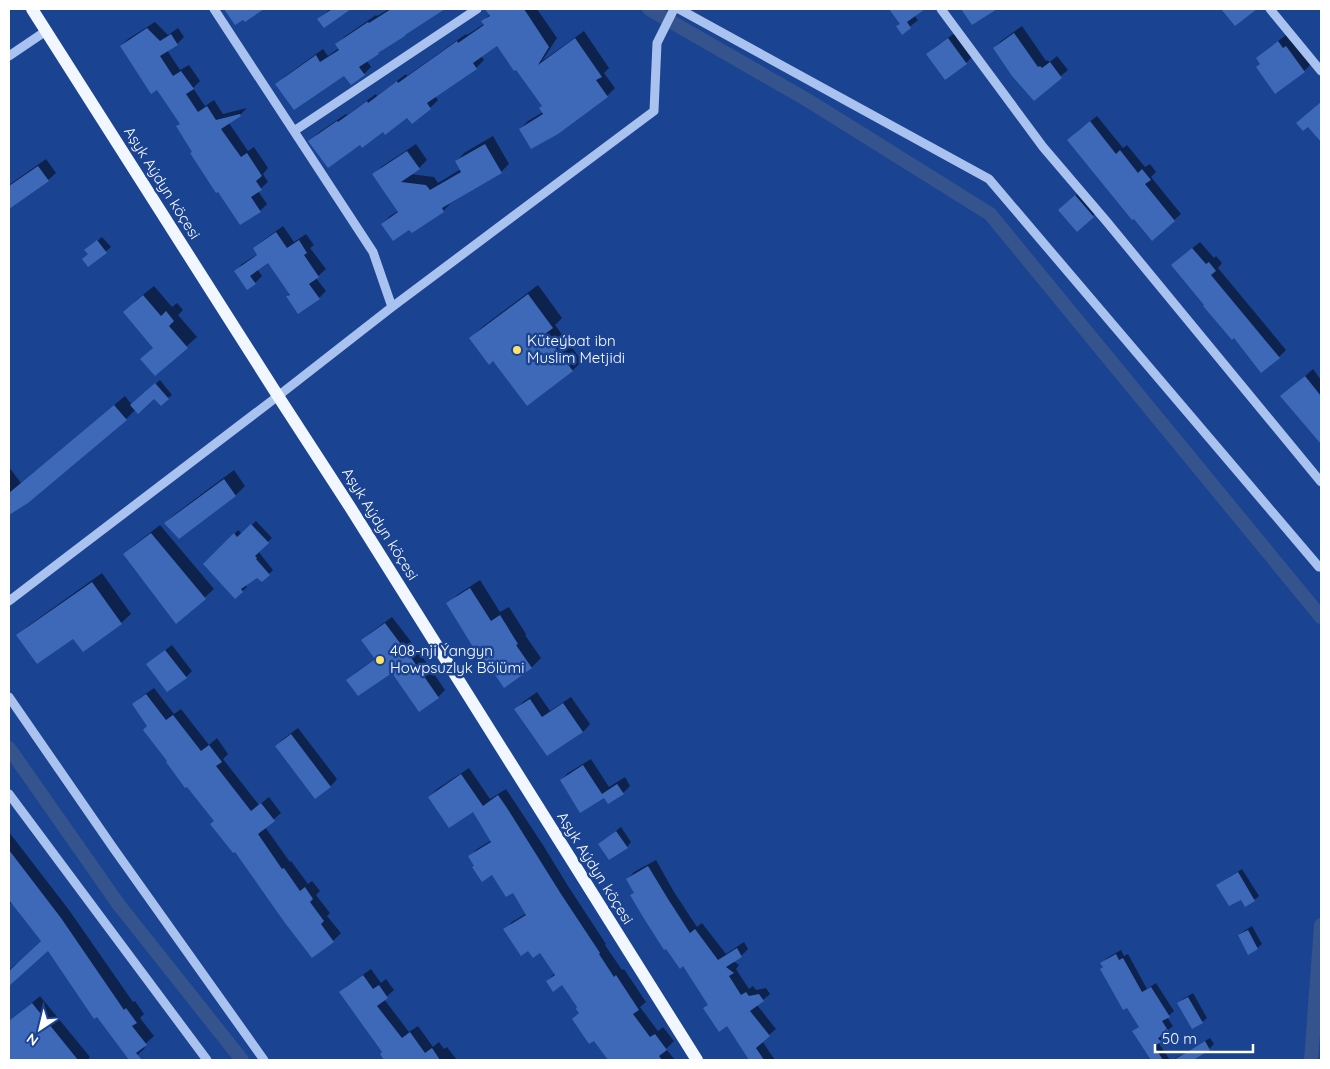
<svg xmlns="http://www.w3.org/2000/svg" width="1330" height="1069" viewBox="0 0 1330 1069" font-family="Quicksand,sans-serif">
<rect width="100%" height="100%" fill="#1a4392"/>
<path fill="#0007" d="M330 9H349L324 26 319 19Z
M389 9H442L409 30 367 61 371 67 364 74H344L277 84 284 77 323 49 328 56 339 48 337 45 344 37 376 15 377 16Z
M487 9H537L557 38 542 61 584 31 609 68 604 73 615 88 607 96 520 129 528 121 543 112V105L498 44 481 56 484 60 476 68 435 96 438 100 430 108 408 116 360 144 310 141 318 133 346 114 347 115 376 94 377 96 406 74 407 76 466 34 467 35 484 24 483 22 490 14Z
M890 9H923L914 15 918 20 902 33 901 23Z
M155 22 168 35 178 28 184 37 177 44 167 50 180 70 189 65 200 81 193 88 205 106 214 100 223 114 247 108 240 115 229 123 248 151 254 147 268 168 263 174 268 182 258 191 267 204 260 211 193 152 177 126 181 123 158 88 121 46 128 39Z
M1022 26 1046 61 1047 60 1050 62 1057 56 1068 70 1034 99 994 48 1001 41Z
M956 32 973 56 966 63 927 54 935 47Z
M1286 35 1291 42 1293 40 1311 64 1304 71 1262 63 1258 58 1265 51Z
M1097 116 1123 148 1127 145 1145 167 1150 164 1156 172 1151 177 1181 214 1152 239 1075 133Z
M493 136 509 164 501 172 451 203 443 211 410 228 382 224 390 216 398 211 374 175 381 167 416 144 427 160 419 168 410 174 434 177 438 183 461 169 457 161 464 153Z
M46 159 56 173 48 180 9 208V185Z
M1081 191 1098 211 1077 230 1064 205Z
M283 226 294 242 306 234 314 245 310 248 326 269 316 278 326 291 319 298 287 296 290 293 268 261 257 269 262 276 255 283 236 271 242 264 258 254 254 248 261 242Z
M102 237 111 247 89 266 91 246Z
M1200 242 1214 258 1216 256 1222 263 1218 268 1286 350 1279 357 1234 337 1206 305 1180 258Z
M538 285 562 318 555 325 582 361 572 371 494 360 471 338 481 328Z
M154 286 172 307 177 303 183 310 178 315 197 337 155 374 154 347 134 302Z
M1313 369 1321 380V442L1282 396Z
M160 380 172 395 168 398 155 397 136 409 126 419 27 502 9 514V467L21 483 125 396 132 405Z
M234 470 245 486 236 495 165 523 175 514Z
M256 521 272 538 258 551 273 570 262 581 257 576 245 585 247 587 235 597 205 565 238 530 242 534Z
M160 525 214 589 176 623 125 554 133 546Z
M102 573 131 614 121 623 73 637 18 635 28 626Z
M480 580 500 612 509 607 526 634 525 635 541 658 532 667 504 686 448 604 457 595Z
M392 617 419 652 445 690 438 697 392 671 348 680 355 673 376 658 363 640 370 633Z
M172 645 192 671 186 677 148 664 155 658Z
M154 688 174 714 181 709 209 745 217 738 228 754 223 759 259 805 269 797 281 813 265 827 290 862 291 861 308 884 312 881 320 891 316 895 330 913 327 916 341 933 333 941 313 957 215 821 169 760 149 726 134 704 141 697Z
M537 692 550 711 571 697 590 724 583 732 516 709 523 702Z
M298 728 337 779 330 787 276 746 283 739Z
M591 759 609 787 625 777 630 786 623 793 605 796 561 780 568 773Z
M469 768 490 799 506 789 543 845 568 886 606 944 605 945 622 970 624 969 646 1002 640 1007 658 1031 663 1027 674 1041 666 1049 675 1060H610L594 1039 573 1019 580 1012 579 1007 563 984 547 981 555 973 540 951 529 949 505 930 512 922 527 913 513 891 492 874 476 866 470 856 477 849 492 840 473 811 429 797 437 789Z
M621 827 631 842 627 847 599 844Z
M9 832 69 910 133 1002 135 1001 144 1014 140 1018 154 1036 144 1045 145 1048 132 1060 49 950 9 984V970L17 963V964L42 940 12 902 9 905Z
M656 860 674 892 697 927 702 923 726 954 744 942 748 949 741 956 733 961 739 965 736 969 749 989 753 986 756 990 766 988 770 994 757 1005 776 1029 762 1041 775 1060H751L727 1025 709 1004 684 965 632 895 635 892 628 879 634 872Z
M1242 869 1259 896 1254 900 1241 898 1218 885 1223 881Z
M1252 926 1262 944 1257 948 1239 936 1244 931Z
M1121 950 1124 956 1128 954 1147 989 1156 983 1174 1011 1167 1017 1173 1026 1163 1034 1164 1036 1158 1042 1170 1060H1152L1134 1031 1140 1026 1102 963 1107 958Z
M371 969 381 983 386 979 394 990 384 999 409 1032 418 1026 433 1047 439 1042 444 1049 447 1047 457 1060H386L381 1054 383 1052 341 992 347 986Z
M1193 993 1207 1018 1202 1022 1179 1003 1183 999Z
M40 996 90 1057 87 1060H9V1022Z
M1210 1038 1214 1044 1209 1049 1191 1060H1173Z"/>
<g fill="none" stroke-linecap="round" stroke-linejoin="round">
<path stroke="#35538d" stroke-width="14" d="M649 9 809 101 990 214 1321 617
M9 748 119 905 242 1060
M1311 1060 1321 925"/>
</g>
<path fill="#3e69b8" d="M224 9H264L245 22 243 20 235 25Z
M332 9H351L324 28 317 19Z
M391 9H445L405 35V36L378 53 379 54 359 67 365 75 351 85 344 76 294 110 275 84 316 55 320 62 339 50 335 44 368 22 369 23Z
M485 9H524L549 47 538 65 575 38 602 77 596 80 608 97 558 134 531 149 519 129 543 114 539 108 542 106 516 70 514 71 497 46 473 63 477 69 427 103 431 109 412 124 407 118 385 135 383 132 362 148 360 145 328 168 308 141 337 121 338 122 367 101 368 103 397 81 398 83 457 41 458 43 484 25 481 21 490 16Z
M889 9H925L907 22 911 28 902 35 896 26 900 24Z
M961 9H997L972 25Z
M1221 9H1257L1235 26Z
M147 28 160 41 171 34 178 45 160 56 173 76 181 71 194 89 186 94 198 112 207 106 216 120 240 114 241 116 221 129 241 157 247 153 262 176 256 181 262 190 251 197 261 212 240 225 218 192 216 193 190 153 192 152 176 126 180 124 157 90 151 94 120 46Z
M1014 33 1038 67 1040 66 1042 68 1050 62 1062 78 1034 101 1012 76 993 48Z
M948 38 967 64 945 80 926 54Z
M1278 41 1283 48 1286 46 1305 72 1275 94 1256 67 1260 64 1256 58Z
M1321 102V142L1308 127 1303 131 1296 123Z
M1090 121 1116 154 1120 150 1138 173 1142 169 1151 180 1145 184 1175 221 1152 241 1134 219 1132 220 1067 140Z
M485 144 502 173 442 208 444 212 412 233 409 230 393 241 381 224 398 212 372 174 407 151 420 169 401 182 426 185 430 190 461 172 455 161Z
M38 166 49 181 9 209V186Z
M1075 195 1094 217 1077 232 1058 210Z
M276 232 287 248 299 240 307 253 304 255 319 277 309 284 320 299 298 314 286 296 290 295 268 263 250 276 256 284 247 290 234 271 257 255 253 248Z
M97 240 107 253 88 267 82 259 88 254 84 250Z
M1192 248 1206 264 1209 262 1216 271 1211 275 1280 358 1261 373 1234 338 1232 340 1203 306 1204 305 1171 265Z
M528 294 553 328 545 334 573 371 527 406 493 361 489 365 469 338Z
M143 295 161 316 166 311 174 321 169 326 188 348 155 376 140 359 153 348 123 312Z
M1305 376 1321 396V444L1280 396Z
M155 383 169 399 161 406 154 399 138 414 130 405Z
M114 405 127 420 28 503 9 515V493Z
M224 479 236 496 179 539 164 523Z
M251 524 269 543 255 556 257 558 256 559 270 575 262 582 257 578 241 589 243 592 235 599 203 564 234 533 237 537Z
M151 533 206 599 176 624 123 554Z
M92 582 122 624 83 652 73 639 37 664 16 635Z
M470 588 491 621 500 615 518 644 516 645 532 668 504 688 487 663 484 665 446 603Z
M385 623 412 659 439 698 419 712 392 673 358 696 346 680 375 659 361 640Z
M165 650 187 678 167 692 146 664Z
M146 694 166 720 173 715 201 751 209 745 222 762 216 766 251 811 261 803 275 821 258 834 282 869 284 868 300 891 305 887 313 899 310 902 324 921 321 924 334 942 312 958 285 923 235 852 233 853 210 824 214 821 187 787 185 788 166 762 167 761 143 730 147 726 132 704Z
M530 699 542 717 563 703 583 732 547 756 514 709Z
M291 734 331 787 315 799 275 746Z
M583 765 602 794 617 784 624 794 608 804 604 798 580 813 560 780Z
M461 774 483 806 498 795 507 808 561 894 600 953 599 954 614 977 616 975 639 1010 633 1014 650 1037 655 1034 667 1050 659 1056 662 1060H608L594 1041 589 1044 572 1019 579 1013 576 1009 577 1007 562 985 553 992 546 981 555 975 540 953 533 958 528 951 521 956 503 929 526 915 513 893 506 897 492 875 482 882 472 867 474 866 468 856 491 842 473 812 449 828 428 797Z
M616 831 628 848 609 860 598 844Z
M9 850 61 918 124 1010 126 1008 137 1023 132 1026 147 1045 136 1053 142 1060H129L97 1017 94 1019 48 951 9 986V971L41 941 9 900Z
M648 866 668 899 690 933 695 929 718 960 737 948 742 957 726 967 734 973 729 976 741 995 746 992 749 996 759 994 764 1001 750 1011 770 1036 756 1048 764 1060H749L727 1026 719 1032 703 1008 708 1005 683 966 680 969 666 949 664 950 643 917 630 895 634 893 626 879Z
M1238 872 1255 901 1245 907 1241 900 1229 906 1216 885Z
M1248 930 1258 949 1248 955 1238 935Z
M1116 954 1119 960 1123 958 1142 992 1151 987 1170 1017 1162 1021 1169 1032 1158 1038 1161 1042 1154 1046 1163 1060H1151L1132 1031 1139 1027 1127 1008 1123 1010 1100 969 1103 967 1100 963Z
M363 975 373 989 379 985 388 998 377 1006 402 1038 410 1032 425 1053 432 1048 440 1060H384L380 1054 382 1052 339 992Z
M1188 997 1203 1023 1192 1029 1177 1003Z
M32 1003 78 1060H9V1021Z
M1205 1041 1210 1050 1193 1060H1174Z"/>
<g fill="none" stroke-linecap="round" stroke-linejoin="round">
<path stroke="#aac2ef" stroke-width="9" d="M214 9 373 252 392 307
M679 9 989 179 1319 567 1321 566
M941 9 1043 147 1107 222 1321 482
M1270 9 1321 71
M9 56 46 31
M294 131 477 9
M9 601 278 396 392 307 654 111 657 43 674 9
M9 697 114 849 264 1060
M9 794 207 1060"/>
<path stroke="#f2f6ff" stroke-width="12" d="M32 9 278 396 350 507 697 1060"/>
</g>
<g fill="#ffe268" stroke="#1a4392" stroke-width="2">
<circle cx="517" cy="350" r="5"/>
<circle cx="380" cy="660" r="5"/>
</g>
<g text-anchor="middle" stroke-width="5" stroke-linejoin="round" paint-order="stroke">
<g font-size="15" fill="#fff" stroke="#1a4392">
<text transform="translate(162 183) rotate(58)" y="5">Aşyk Aýdyn köçesi</text>
<text transform="translate(380 524) rotate(58)" y="5">Aşyk Aýdyn köçesi</text>
<text transform="translate(595 868) rotate(58)" y="5">Aşyk Aýdyn köçesi</text>
</g>
<g font-size="15" fill="#fff" stroke="#1a4392" text-anchor="start">
<text x="527" y="346">Küteýbat ibn<tspan x="527" dy="17">Muslim Metjidi</tspan></text>
<text x="390" y="656">408-nji Ýangyn<tspan x="390" dy="17">Howpsuzlyk Bölümi</tspan></text>
</g>
</g>
<rect width="1330" height="1069" fill="none" stroke="#ffffff" stroke-width="20"/>
<g transform="translate(40 1029) rotate(215)" stroke="#1a4392" stroke-width="4" paint-order="stroke">
<path d="M0-4L9 19L0 12L-9 19Z" fill="#ffffff"/>
<text y="-8" font-size="14" font-weight="bold" text-anchor="middle" fill="#ffffff">N</text>
</g>
<path d="M1155 1044v8h98v-8" fill="none" stroke="#ffffff" stroke-width="2.5"/>
<text x="1162" y="1044" font-size="15" fill="#ffffff" stroke="#1a4392" stroke-width="4" paint-order="stroke">50 m</text>
</svg>
